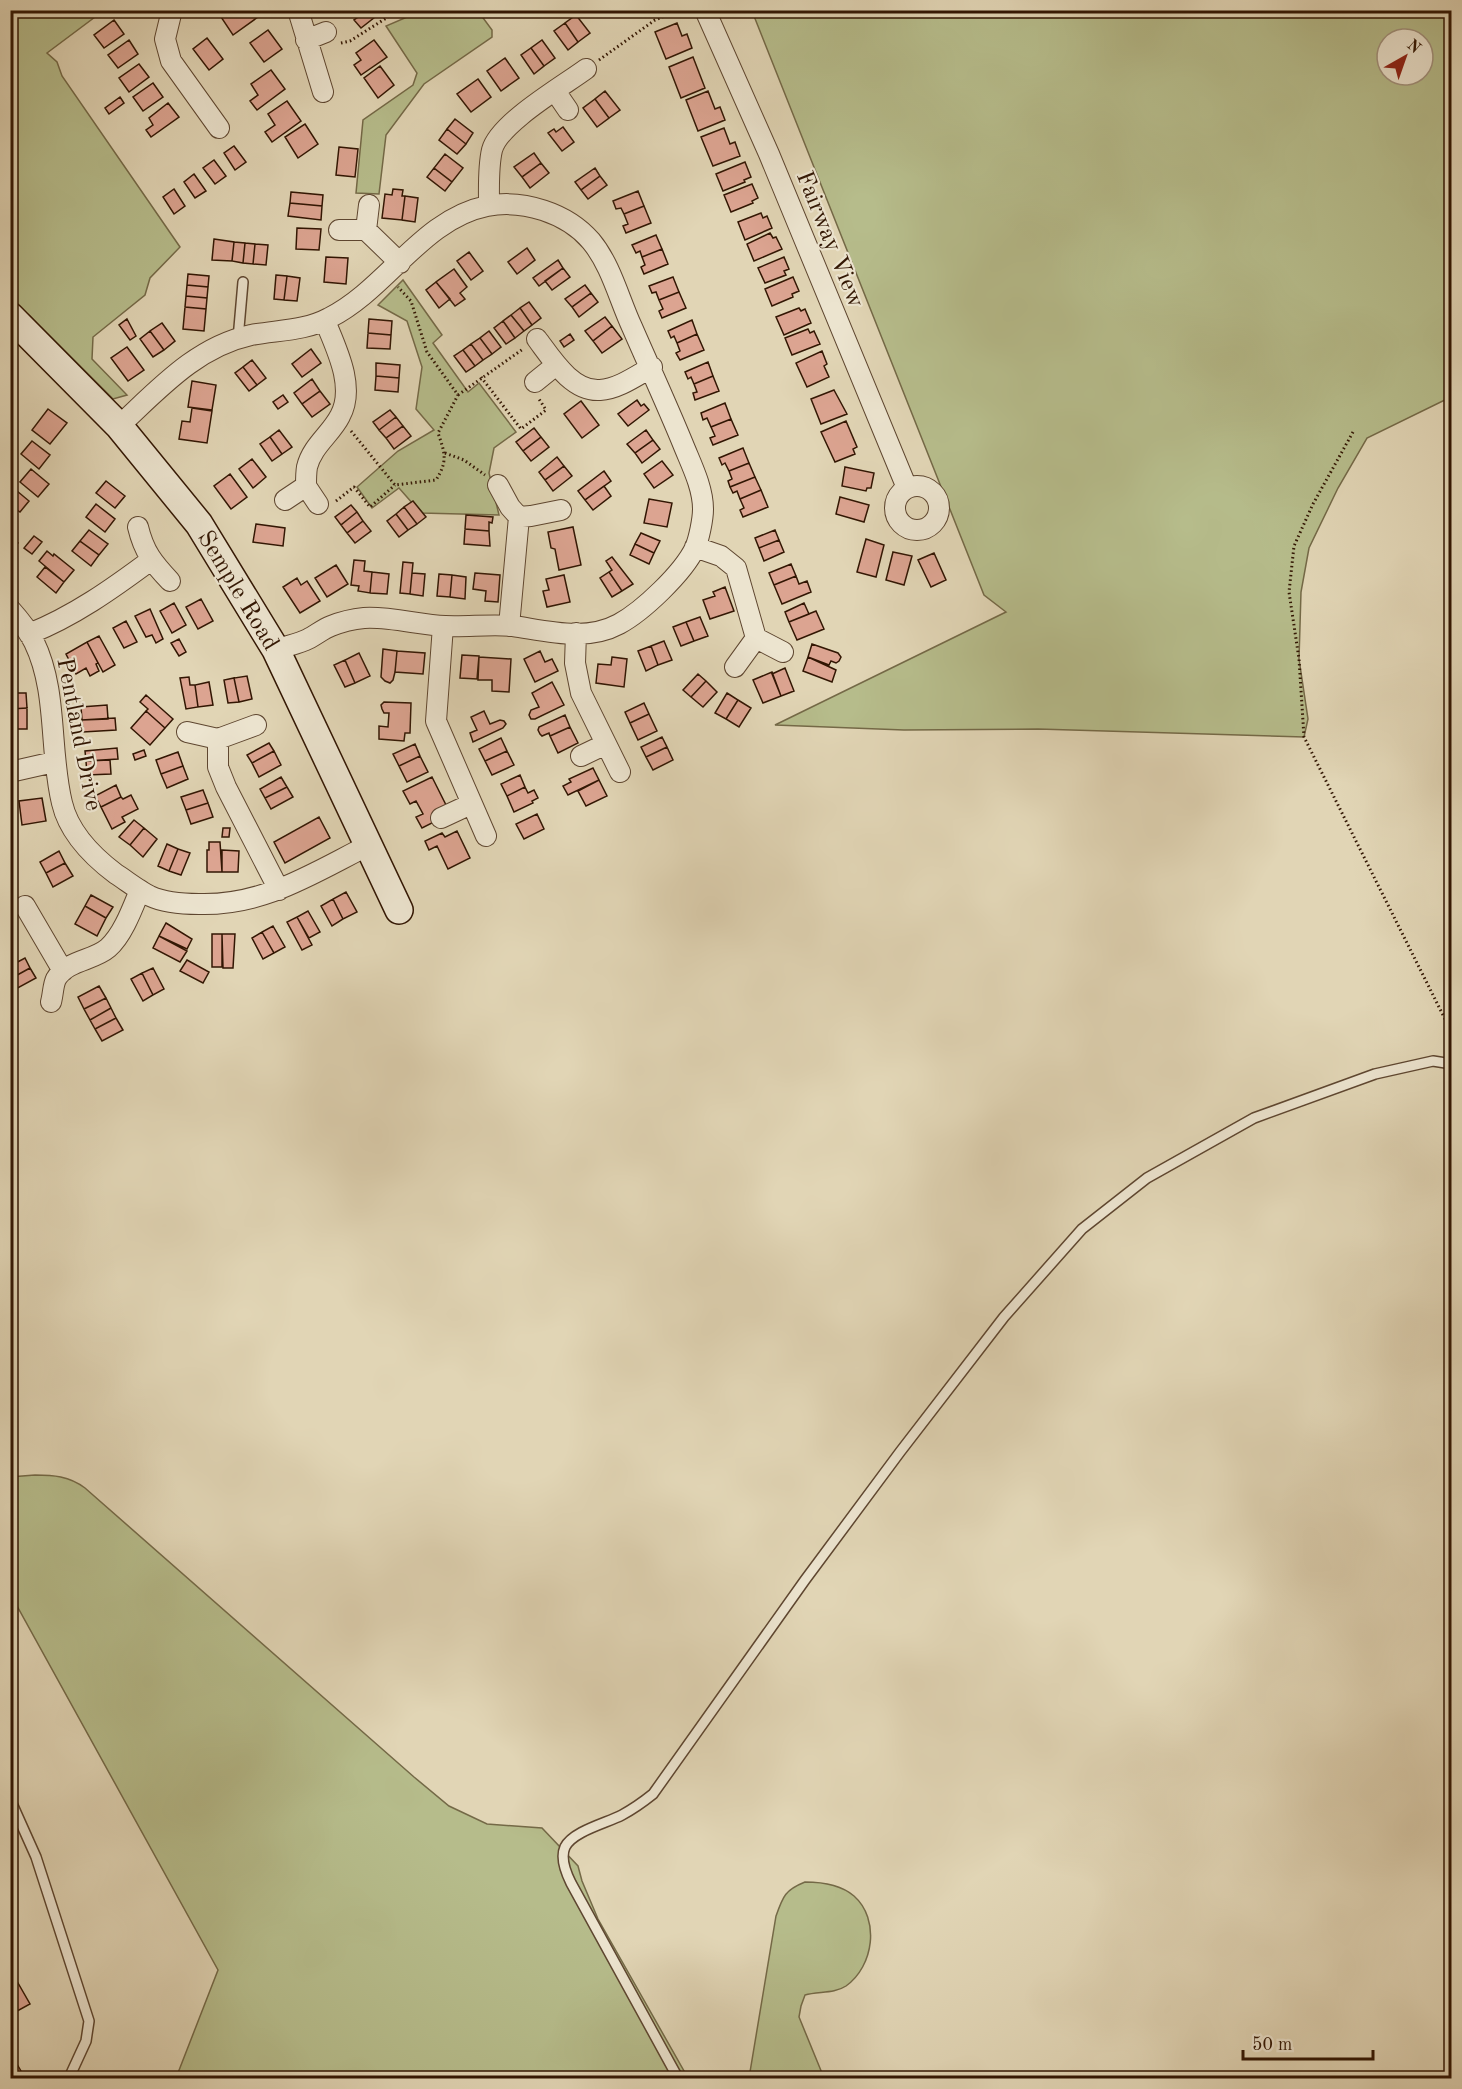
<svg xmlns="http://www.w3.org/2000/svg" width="1462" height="2089" viewBox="0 0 1462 2089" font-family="'Old Standard TT',serif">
<rect width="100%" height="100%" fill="#e1d5b5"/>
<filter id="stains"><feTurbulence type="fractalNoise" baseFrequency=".00333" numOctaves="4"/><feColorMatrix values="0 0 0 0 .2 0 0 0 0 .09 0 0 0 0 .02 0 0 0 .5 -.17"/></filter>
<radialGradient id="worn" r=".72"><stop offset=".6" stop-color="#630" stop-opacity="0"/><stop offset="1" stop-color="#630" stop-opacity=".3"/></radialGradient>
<path fill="#b6bc8b" stroke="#746947" stroke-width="1.5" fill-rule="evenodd" d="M10 11H103L47 53 57 62 62 76 180 247 150 278 145 295 93 337 92 359 127 395 113 399 30 316 11 301Z
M421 11H478L492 30V37L424 84 386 135 379 194 356 193 363 120 413 85 417 73 386 26Z
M752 11H1451V397L1367 438 1338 488 1309 548 1301 592 1299 659 1308 719 1304 737 1038 729 904 730 775 725 1006 612 984 595ZM1387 39H1423V75H1387Z
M403 280 442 335 433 343 468 392 479 383 516 432 494 448 489 473 499 515 421 513 399 488 372 508 357 487 398 451 434 430 416 409 422 367 407 321 378 305Z
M35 1475C53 1475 69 1476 85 1488L414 1777 449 1806 487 1824 542 1828 578 1866 582 1881 598 1919 688 2078H176L218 1970 11 1595 10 1477Z
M805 1882C822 1882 840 1884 854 1896 880 1919 874 1966 846 1986 834 1994 818 1991 805 1995L801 2006 799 2017 824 2078H749L776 1916C783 1896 785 1890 805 1882Z"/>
<path fill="#dca491" stroke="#321603" stroke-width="1.5" d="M230 10H264L265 12 233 35 221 17Z
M362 10H384L361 28 354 20 364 13Z
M576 15 590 33 578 42 565 23Z
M114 20 124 34 104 48 94 35Z
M565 23 578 42 568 50 554 31Z
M677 23 682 36 687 34 692 48 666 59 655 32Z
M268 30 282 49 264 62 250 43Z
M207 38 223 59 209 70 193 49Z
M129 40 138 54 118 68 108 55Z
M374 40 387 57 361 75 354 65 361 60 356 53Z
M542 40 555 58 544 66 531 48Z
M531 48 544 66 534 74 521 55Z
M693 57 705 88 681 98 669 67Z
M505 58 519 78 501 91 487 71Z
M139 64 149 77 129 92 119 78Z
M380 66 394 85 378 98 364 78Z
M271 70 285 89 257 110 250 101 258 95 251 84Z
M478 79 491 97 471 112 457 94Z
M153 83 163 97 143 111 133 97Z
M605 91 620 110 609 118 595 99Z
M708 91 715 109 720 107 725 120 698 131 686 100Z
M120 97 124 103 109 114 105 108Z
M595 99 609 118 597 127 583 108Z
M287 101 301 121 272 142 265 132 275 125 268 114Z
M168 103 179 117 151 137 146 130 153 125 149 118Z
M455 119 473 133 466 144 447 129Z
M305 124 318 144 298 158 285 137Z
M563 127 574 142 562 151 548 133 554 129 556 132Z
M724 128 730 144 735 142 740 156 713 166 701 137Z
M447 129 466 144 457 154 439 140Z
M234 146 246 162 235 170 224 153Z
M339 147 358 149 355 177 336 175Z
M534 153 541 163 522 177 514 167Z
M445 154 463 168 452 182 434 168Z
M214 160 226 176 215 184 203 168Z
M745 162 751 177 744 180 745 182 723 191 716 174Z
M541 163 549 173 530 188 522 177Z
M434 168 452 182 445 191 427 177Z
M595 168 600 176 581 190 575 182Z
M194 174 206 191 195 198 184 182Z
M600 176 607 185 588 199 581 190Z
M752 184 758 198 752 201 753 203 731 212 724 195Z
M174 189 185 206 174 214 163 197Z
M393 189 403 190 402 196H405L402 220 382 218 385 194 392 195Z
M638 191 644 206 624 214 621 208 616 209 613 201Z
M291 192 323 195 322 206 290 203Z
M405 196 418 198 415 222 402 220Z
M290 203 322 206 321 220 288 216Z
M644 206 651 223 626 233 623 226 628 224 624 214Z
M761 213 763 218 767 216 772 228 745 240 738 222Z
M297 228 321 229 319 250 296 249Z
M770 233 773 238 776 237 782 249 754 261 747 244Z
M656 235 662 249 642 257 640 251 636 253 632 245Z
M214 239 234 242 232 261 212 260Z
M234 242 245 243 243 263 232 261Z
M245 243 255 244 253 264 243 263Z
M255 244 268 245 266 265 253 264Z
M527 248 535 260 517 274 508 262Z
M662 249 668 264 644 274 641 267 645 265 642 257Z
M469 252 483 271 471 280 457 261Z
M326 257 348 258 346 284 324 282Z
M784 257 789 269 784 271 786 275 765 283 758 268Z
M558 260 563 268 539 286 533 278Z
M563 268 570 277 552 290 545 281Z
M454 269 467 287 460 293 465 299 455 306 436 282Z
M188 274 209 276 208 287 187 285Z
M276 275 287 276 284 300 274 299Z
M287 276 300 278 297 301 284 300Z
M673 277 679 292 659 300 656 292 652 293 649 286Z
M793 277 799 291 792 294 793 297 772 306 765 289Z
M436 282 450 299 439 308 426 290Z
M187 285 208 287 207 298 186 296Z
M585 285 591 293 572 307 565 299Z
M679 292 686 308 662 318 659 311 663 309 659 300Z
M591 293 598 302 579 317 572 307Z
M186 296 207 298 206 309 185 307Z
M529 302 541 318 532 325 520 308Z
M185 307 206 309 204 331 183 329Z
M520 308 532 325 524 331 511 315Z
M799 308 801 311 805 309 811 323 784 335 776 317Z
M511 315 524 331 515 338 503 321Z
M605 317 612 326 593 341 585 331Z
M127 319 136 336 130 340 119 325Z
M369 319 392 321 391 335 368 333Z
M692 320 697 334 677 343 674 336 671 338 668 331Z
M503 321 515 338 506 344 494 328Z
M162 323 175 341 164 350 150 331Z
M612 326 622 339 602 353 593 341Z
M808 329 810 333 814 331 820 344 792 355 785 338Z
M150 331 164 350 153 357 140 339Z
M489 331 501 347 492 354 480 338Z
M368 333 391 335 390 349 367 348Z
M570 334 574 340 564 347 560 341Z
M697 334 704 350 680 360 676 353 680 351 677 343Z
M480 338 492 354 483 360 471 344Z
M471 344 483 360 475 366 463 350Z
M127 347 144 370 128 381 111 358Z
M311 349 321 363 302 377 292 364Z
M463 350 475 366 466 372 454 356Z
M822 351 827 364 824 366 829 377 807 387 796 363Z
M252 360 266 378 257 385 243 367Z
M708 362 713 376 694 384 691 377 688 379 685 372Z
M376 363 400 365 399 378 376 376Z
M243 367 257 385 249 391 235 373Z
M376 376 399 378 398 392 375 390Z
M713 376 719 391 695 400 693 393 697 392 694 384Z
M312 379 320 391 302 404 294 393Z
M192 381 216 385 212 410 188 407Z
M834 390 847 414 821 424 811 399Z
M320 391 330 404 312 417 302 404Z
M283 395 288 402 278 409 273 402Z
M637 400 641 406 644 404 649 410 628 426 618 414Z
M581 401 599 425 582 438 564 414Z
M725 403 731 419 711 427 707 418 703 420 701 413Z
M192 408 212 411 207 443 179 439 182 421 190 422Z
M48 409 67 423 50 444 32 430Z
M390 410 396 417 379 430 373 422Z
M396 417 403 426 386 438 379 430Z
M731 419 738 435 713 445 710 438 715 436 711 427Z
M846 421 857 447 853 449 855 454 835 462 821 432Z
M403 426 411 436 394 449 386 438Z
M534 428 541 437 523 451 516 442Z
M279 430 292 447 282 454 270 437Z
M646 430 653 440 635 453 627 444Z
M270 437 282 454 272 461 260 444Z
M541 437 549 447 531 461 523 451Z
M653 440 660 449 642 463 635 453Z
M32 441 50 455 39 469 21 454Z
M743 448 749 463 729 471 725 463 722 465 719 458Z
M557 457 564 466 545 480 539 472Z
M252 459 266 477 253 488 239 469Z
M662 461 673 475 654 488 644 474Z
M749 463 755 477 730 487 728 481 732 479 729 471Z
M564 466 572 476 553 491 545 480Z
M845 467 874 473 871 488H867L866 491 842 486Z
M31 469 49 484 38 497 20 482Z
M604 471 611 481 585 500 578 491Z
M230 474 247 497 231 509 214 486Z
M755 477 761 490 740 499 737 491 733 493 730 487Z
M106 481 125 496 115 508 96 493Z
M11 486 29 501 20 512 10 505Z
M604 486 611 496 593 510 585 500Z
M761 490 768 507 743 517 740 510 744 508 740 499Z
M840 497 869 505 864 522 836 514Z
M649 499 672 503 667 527 644 523Z
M413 501 426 517 417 524 404 507Z
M96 504 115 519 105 532 86 517Z
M351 505 357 512 341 525 335 517Z
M404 507 417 524 408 530 396 514Z
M357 512 363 521 347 533 341 525Z
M396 514 408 530 399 537 387 521Z
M466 515 493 517 492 523 489 522V531L465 529Z
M363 521 371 531 355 543 347 533Z
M256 524 285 528 283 546 253 542Z
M573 527 581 565 559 570 555 549 551 548 548 532Z
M465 529 489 531 490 546 464 544Z
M89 530 108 544 99 555 80 541Z
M775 530 779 540 759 548 755 538Z
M641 533 660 541 654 553 635 544Z
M34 536 42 542 32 554 24 548Z
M10 537 18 543 10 553Z
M866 539 884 545 876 577 857 572Z
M779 540 784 552 764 561 759 548Z
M80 541 99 555 91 566 72 551Z
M635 544 654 553 649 564 630 555Z
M47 551 53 556 54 554 74 570 64 582 39 561Z
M893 552 912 556 904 585 886 580Z
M934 553 946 580 931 587 918 560Z
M612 557 633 584 622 591 609 572 612 570 606 561Z
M354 560 365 561 364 571 372 572 370 593 358 591 359 586 351 585Z
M403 562 413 563 410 594 400 593Z
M791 564 796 576 774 585 769 573Z
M336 565 348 584 327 597 315 578Z
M45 567 64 582 56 593 37 577Z
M372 572 389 574 387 594 370 593Z
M609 572 622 591 612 597 600 578Z
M412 573 425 574 423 596 410 594Z
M475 573 500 575 498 602 485 601 486 591 473 589Z
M439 574 452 575 450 597 437 596Z
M452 575 466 577 465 599 450 597Z
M564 575 570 602 547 607 543 591 549 590 546 579Z
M796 576 799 584 807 581 811 592 782 604 774 585Z
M297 578 301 585 307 581 320 601 300 613 283 587Z
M725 587 734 611 710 619 703 600 715 596 713 592Z
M201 599 213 621 198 629 186 607Z
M174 603 186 625 172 633 160 611Z
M804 603 809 614 789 622 785 612Z
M150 609 163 639 156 643 152 635 146 637 135 616Z
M816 611 824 629 797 640 789 622Z
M700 617 708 636 694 641 686 622Z
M126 621 137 642 124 648 113 628Z
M686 622 694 641 681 646 673 627Z
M99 636 115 665 103 672 87 642Z
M179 639 186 652 179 656 171 643Z
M664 641 672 660 658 665 651 646Z
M87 642 98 663 96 664 99 671 90 676 86 668 76 674 66 654Z
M812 644 838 653 841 657 839 661 836 663 831 661 829 665 808 657Z
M651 646 658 665 646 671 638 651Z
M383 649 397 651 395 672 393 680 390 683 385 681 381 677Z
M397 651 425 653 423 674 395 672Z
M540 651 545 662 552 659 558 671 535 682 524 659Z
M359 653 370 676 355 683 345 660Z
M462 655 479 656 477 679 460 678Z
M479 657 511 659 509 692 492 691V680H478Z
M612 657 627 659 624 687 596 683 598 664 611 665Z
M808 657 836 670 832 682 803 671Z
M345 660 355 683 345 687 334 665Z
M785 668 794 691 781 696 772 674Z
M772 672 781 696 763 703 753 680Z
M698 674 706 681 691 697 683 690Z
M247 676 252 699 239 702 234 678Z
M189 677 190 685H195L198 707 186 709 180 678Z
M234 678 239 702 228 703 224 680Z
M706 681 717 692 703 707 691 697Z
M209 682 213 705 198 707 195 685Z
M552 682 564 705 535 719H531L529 715 531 710 539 707 532 693Z
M10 693H26L27 708 10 709Z
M727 693 738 700 726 719 715 713Z
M146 695 173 719 165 728 146 711 148 709 140 702Z
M738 700 751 708 739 727 726 719Z
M384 702 411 703 410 733H405L404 741 379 739V726L388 727 389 713H384L382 709 381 705Z
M644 703 649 714 630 723 625 712Z
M107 705 108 719 82 720 81 707Z
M27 708V729H10V709Z
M146 711 165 728 150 745 131 728Z
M484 711 490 724 500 720 504 721 506 724 503 728 473 742 470 733 477 730 471 717Z
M649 714 657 731 638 740 630 723Z
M565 715 570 727 550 736 549 733 542 736 540 734 538 730 539 727Z
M115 718 116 730 83 732 82 720Z
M570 727 578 743 558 753 550 736Z
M662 737 667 747 646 757 641 747Z
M501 738 507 751 485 761 479 749Z
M269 743 274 751 252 763 247 755Z
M415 744 420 756 399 766 393 754Z
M667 747 673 760 653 770 646 757Z
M117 748 118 759 86 761 85 751Z
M144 750 146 756 135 760 133 754Z
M274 751 281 765 259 777 252 763Z
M507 751 514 765 492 775 485 761Z
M178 752 183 766 161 774 156 760Z
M420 756 428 772 407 782 399 766Z
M110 760 111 774 87 775 86 761Z
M183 766 188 779 167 788 161 774Z
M593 768 599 780 568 795 563 786 571 782 569 779Z
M520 775 525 787 507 796 501 784Z
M281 777 287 787 265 798 260 789Z
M432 777 447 807 438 820 422 828 416 817 423 814 416 801 410 804 403 791Z
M599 780 607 796 586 806 578 791Z
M116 785 121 797 101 807 95 796Z
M287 787 293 797 271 809 265 798Z
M525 787 528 793 534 790 538 798 532 801 533 803 514 812 507 796Z
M203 790 208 803 186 810 181 797Z
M131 795 138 809 122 817 125 822 112 829 101 807 121 797 123 799Z
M42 798 46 821 22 825 19 801Z
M208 803 213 817 191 824 186 810Z
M537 814 544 829 524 839 516 824Z
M319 817 330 838 285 863 274 842Z
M134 820 144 828 130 845 119 837Z
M144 828 157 839 143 857 130 845Z
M223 828H230L229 837H222Z
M457 831 470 858 448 869 437 846 429 850 425 841 442 833 445 837Z
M209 842H220L222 872H207V850H209Z
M167 844 178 849 169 871 158 866Z
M178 849 190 853 181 875 169 871Z
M222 850 239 851 238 872H222Z
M59 851 65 863 46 873 40 862Z
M65 863 73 876 53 887 46 873Z
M346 892 357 912 343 919 333 899Z
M91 895 113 907 106 918 85 906Z
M333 899 343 919 332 926 321 906Z
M85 906 106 918 97 936 75 924Z
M308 911 320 932 309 938 297 917Z
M297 917 312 945 302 950 287 922Z
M166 923 192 939 187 949 159 936Z
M273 926 285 947 274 953 262 932Z
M262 932 274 953 263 959 252 938Z
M212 934H222V967H212Z
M222 934H235L233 968H223Z
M159 936 187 951 180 962 153 948Z
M25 958 30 968 10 979V966Z
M187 960 209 972 203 983 180 971Z
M30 968 36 978 14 990 10 979Z
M153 968 164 989 153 995 142 973Z
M142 973 153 995 143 1001 131 979Z
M99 986 106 998 84 1009 78 997Z
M106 998 111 1008 90 1020 84 1009Z
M111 1008 116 1018 95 1029 90 1020Z
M116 1018 123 1030 102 1041 95 1029Z
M10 1969 30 2004 10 2015Z
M10 2052 25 2078H10Z"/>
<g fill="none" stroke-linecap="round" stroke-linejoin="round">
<defs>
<path id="lane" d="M238 339 243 282
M10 1799 36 1857 89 2021 86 2041 69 2078
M678 2078 571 1883C566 1873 560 1858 565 1847 573 1831 607 1823 622 1815 633 1809 643 1802 653 1794L805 1580 900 1452 1004 1317 1082 1229 1147 1178 1254 1118 1375 1074 1433 1061 1452 1064"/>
<path id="street" d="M172 10 165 39 171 61 219 128
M298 10 323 92
M705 10 769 154 907 488
M306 40 326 32
M555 91 568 110
M489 205C489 187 488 167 492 150 499 123 563 86 586 69
M339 230H366L369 205
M366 230 400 263
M537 339C552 359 572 392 600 390 618 389 636 376 652 367
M535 382 556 365
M119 426C159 389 196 347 251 335 277 330 305 331 329 318 387 289 422 219 487 206 523 199 567 213 591 241 611 265 619 299 632 327 649 366 667 405 683 444 691 464 703 487 703 509 703 519 699 539 695 548 683 573 643 611 619 624 586 642 547 631 513 626 491 624 467 627 445 626 421 625 387 616 364 618 354 619 341 622 331 626 323 629 316 635 308 639 298 644 286 646 276 650
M498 485 510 507 519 517 531 516 561 510
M306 486C306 480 306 473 307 467 312 446 331 434 340 416 356 387 336 348 325 321
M895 508a22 22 0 1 1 44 0a22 22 0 1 1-44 0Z
M285 500 306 486 318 504
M138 527C144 552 153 563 170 581
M695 547 721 556 736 568 756 638
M10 609C19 619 28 630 34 642 58 691 49 750 62 803 69 833 92 856 116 874 127 881 138 890 150 896 165 903 183 904 199 904 264 906 313 873 369 845
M443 626 436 721 486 836
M509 626 519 517
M576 633 575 663 581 693 620 772
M29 634C74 616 112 589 151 560
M735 667 756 638 783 652
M187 732 218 739 256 725
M218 739V767L226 787 279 890
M581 756 606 744
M10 772 54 762
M441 818 471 804
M25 906 63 971
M51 1002C53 995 53 985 56 979 67 960 93 961 108 948 123 935 133 907 140 890"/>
<path id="secondary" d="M10 316 119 426 199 524 276 650 399 910"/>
</defs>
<use href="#lane" stroke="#5e4630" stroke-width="12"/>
<use href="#street" stroke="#5e4630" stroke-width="22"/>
<use href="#secondary" stroke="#321603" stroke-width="30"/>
<path stroke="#321603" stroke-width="3" stroke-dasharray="1.5 3" stroke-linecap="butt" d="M341 43 350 41 399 10
M599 60 655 20 679 10
M481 377 521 429 546 410 539 399
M458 395 523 349
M351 431 395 485 436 480C448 461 445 453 438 433L458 395 427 352 411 301 398 287
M1353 432 1313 504 1294 546 1289 592 1299 659 1304 737 1452 1033
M445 453 464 460 485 475
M336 501 354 487 370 507 395 485"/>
<use href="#lane" stroke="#ece4cf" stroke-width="9"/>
<use href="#street" stroke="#ece4cf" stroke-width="20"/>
<use href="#secondary" stroke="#ece4cf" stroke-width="27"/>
</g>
<g text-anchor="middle" stroke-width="4.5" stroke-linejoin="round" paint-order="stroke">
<g font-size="24" fill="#321603" stroke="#ece4cf">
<text transform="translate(831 239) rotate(68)" y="8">Fairway View</text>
<text transform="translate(239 590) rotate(59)" y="8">Semple Road</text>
<text transform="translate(80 734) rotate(79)" y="8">Pentland Drive</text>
</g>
</g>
<rect width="1462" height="2089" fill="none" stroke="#e1d5b5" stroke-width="36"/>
<rect x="12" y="12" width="1438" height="2065" fill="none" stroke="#321603" stroke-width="3"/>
<rect x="18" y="18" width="1426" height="2053" fill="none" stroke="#321603" stroke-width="1.5"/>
<g transform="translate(1405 57) rotate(40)"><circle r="28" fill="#ece4cf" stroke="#a2927d" stroke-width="1.5"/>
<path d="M0-4.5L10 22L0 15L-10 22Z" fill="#8f2418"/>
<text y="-9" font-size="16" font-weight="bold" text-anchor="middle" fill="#321603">N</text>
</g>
<path d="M1243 2050v9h130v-9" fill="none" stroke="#321603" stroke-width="3"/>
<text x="1252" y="2050" font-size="18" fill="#321603" stroke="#ece4cf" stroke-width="4.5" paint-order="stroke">50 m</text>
<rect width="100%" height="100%" filter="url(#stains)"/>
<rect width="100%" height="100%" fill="url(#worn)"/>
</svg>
